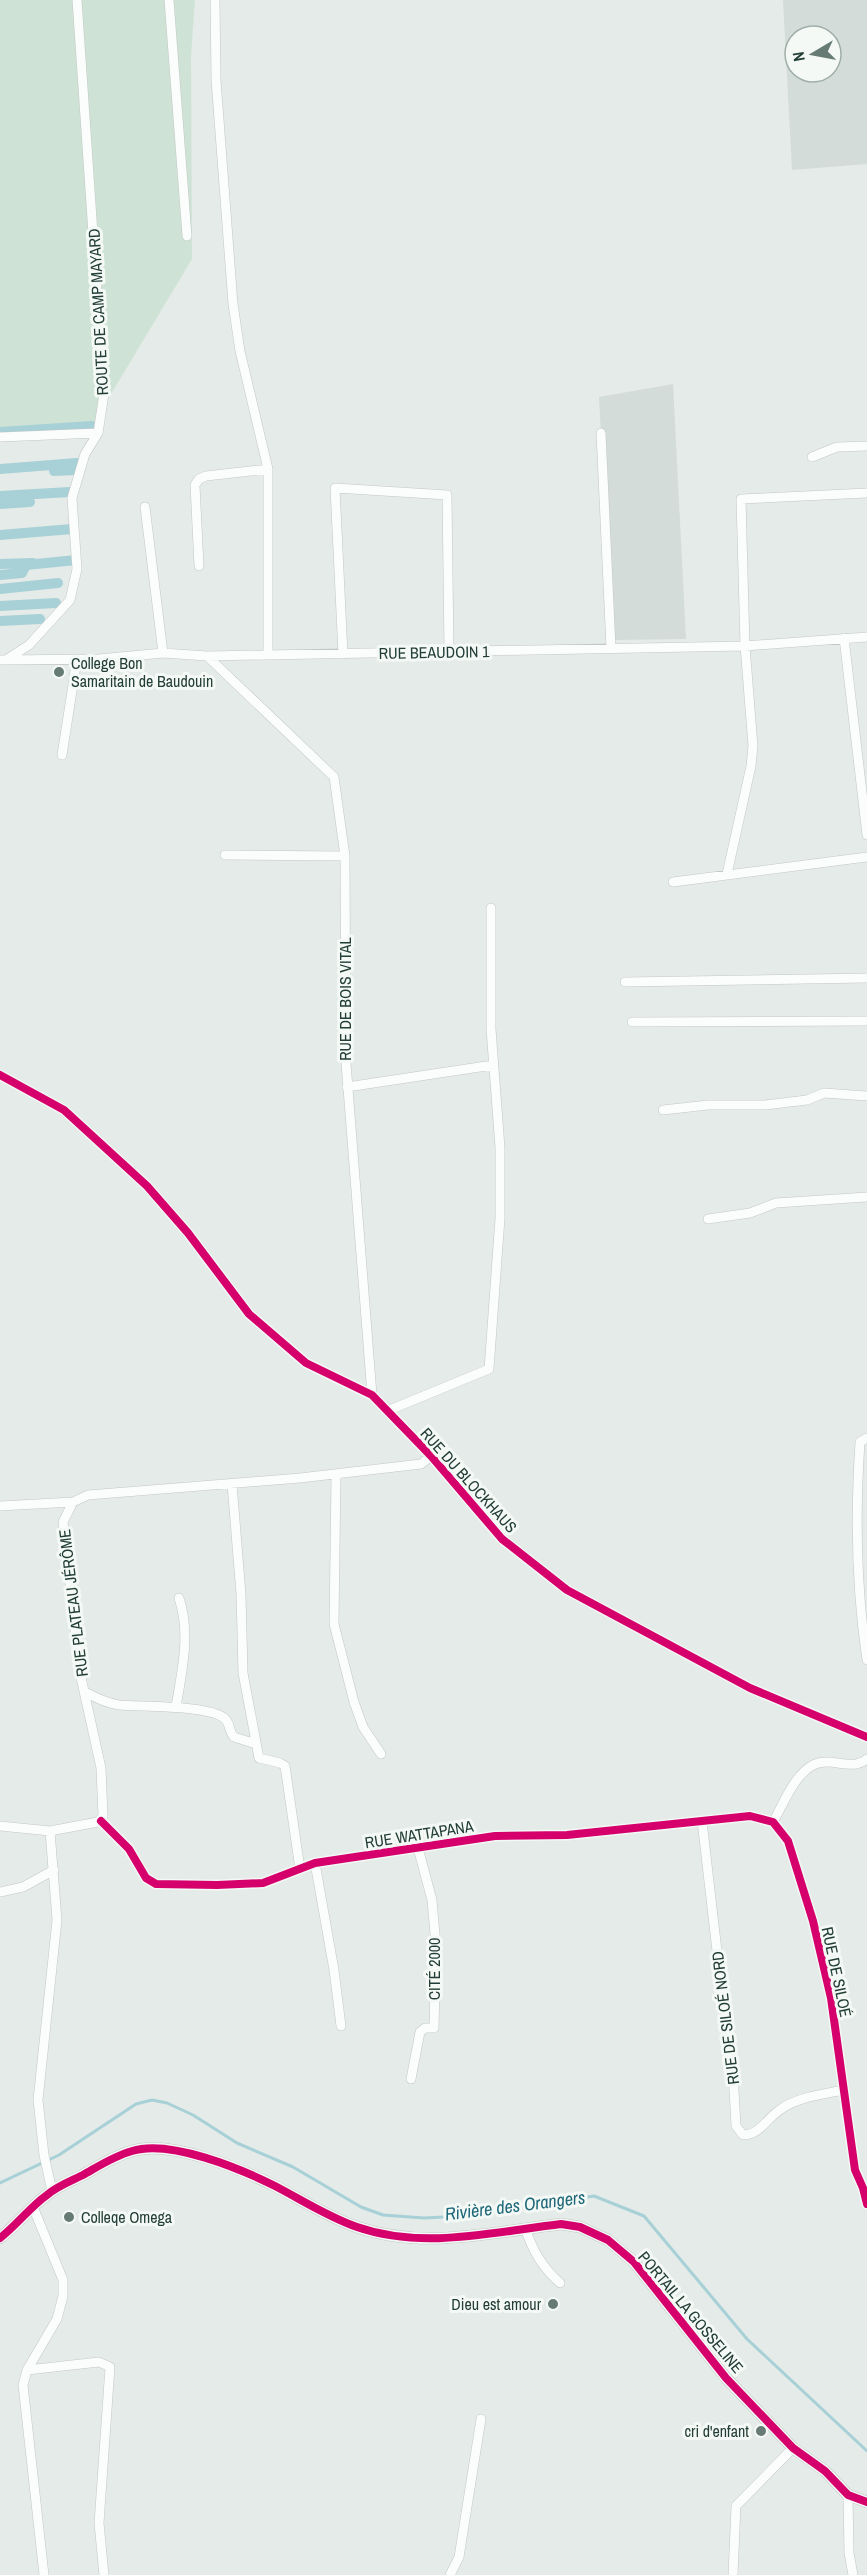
<svg xmlns="http://www.w3.org/2000/svg" width="867" height="2575" viewBox="0 0 867 2575" font-family="'Archivo Narrow',sans-serif">
<rect width="100%" height="100%" fill="#e5ebe8"/>
<path fill="#d3dcd8" fill-rule="evenodd" d="M783 0H867V164L792 170ZM795 36H831V72H795Z
M673 384 686 639 612 640 599 397Z"/>
<path fill="#cee3d5" d="M0 0H195L191 56 192 259 93 424 0 430Z"/>
<g fill="none" stroke-linecap="round" stroke-linejoin="round">
<path stroke="#a7d0d7" stroke-width="3" d="M0 2183 59 2155 136 2104 152 2100 167 2103 193 2115 237 2143 293 2167 361 2207 383 2215 424 2218 463 2216 594 2196 644 2216 747 2339 867 2451"/>
<path stroke="#a7d0d7" stroke-width="10" d="M0 432 92 426
M0 469 77 463
M54 471 75 470
M0 496 70 492
M0 504 30 502
M0 535 72 529
M0 564 33 563
M0 575 22 573 26 565 76 560
M0 589 58 583
M0 606 56 603
M0 621 40 619"/>
<defs>
<path id="minor" d="M169 0 187 236
M215 0 216 80 233 304 240 351 268 469V655
M601 433 611 648
M0 437 98 433
M812 457 837 447 867 446
M145 507 163 653
M199 566 195 485 199 479 206 476 268 469
M844 638 867 835
M343 654 335 488 447 495 449 652
M207 656 334 777 345 856 346 1063 372 1395
M0 660 99 659 163 653 207 656 745 646 867 637
M6 660 29 645 70 600 77 569 72 498 85 454 98 433 104 394 77 0
M62 755 77 659
M225 855 345 856
M727 874 751 766 753 746 745 646 741 499 867 493
M673 882 867 857
M625 982 867 978
M632 1022 867 1021
M0 1075 64 1110 147 1186 188 1233 249 1314 306 1363 372 1395 431 1456 502 1539 567 1590 750 1688 867 1737
M347 1087 493 1065
M663 1110 708 1105H765L807 1100 824 1093 867 1096
M708 1219 750 1213 776 1203 867 1197
M387 1411 489 1369 500 1218V1148L491 1029V908
M867 1438 860 1442C855 1516 856 1587 867 1660
M336 1475 334 1624 354 1702 363 1727 381 1754
M232 1484 241 1594 243 1673 259 1758 280 1763 285 1766 300 1869
M0 1506 73 1502
M85 1692C96 1698 106 1703 119 1705 141 1707 209 1705 224 1718 231 1723 228 1731 234 1737L256 1744
M176 1707C182 1670 191 1634 179 1598
M101 1821 129 1849 146 1878 156 1884 217 1885 263 1883 315 1863 495 1836 567 1835 750 1816 773 1822 788 1841 813 1921 831 1998 855 2170 863 2188 867 2204
M702 1821 720 1977 731 2037 736 2126 743 2135C760 2135 767 2118 781 2109 798 2097 824 2094 844 2090
M773 1822C783 1805 794 1775 813 1765 831 1756 852 1772 867 1759
M0 1826 50 1831 98 1822 103 1816 101 1768 80 1673 63 1522 73 1502 88 1495 300 1478 421 1464 431 1456
M50 1831 57 1920 38 2100 44 2155 52 2191
M315 1863 334 1970 341 2026
M0 1892 23 1887 54 1870
M411 2079 420 2032 425 2028H434L436 1946 432 1900 418 1848
M33 2207 63 2280V2296L57 2319 27 2370 23 2385 44 2575
M525 2228C533 2251 542 2267 560 2283
M27 2370 99 2362 110 2367 99 2523 104 2575
M848 2495 849 2553 853 2575
M450 2575 459 2557 481 2419
M733 2575 736 2506 793 2448"/>
<path id="tertiary" d="M0 2238C17 2225 30 2207 47 2195 57 2186 71 2181 83 2175 99 2166 114 2156 132 2151 170 2139 241 2169 275 2186 302 2200 328 2217 357 2227 423 2250 494 2232 561 2224L580 2227 608 2240 634 2262 726 2378 793 2448 825 2471 848 2495 867 2502"/>
</defs>
<use href="#minor" stroke="#c2c8c5" stroke-width="10"/>
<use href="#tertiary" stroke="#c2c8c5" stroke-width="12"/>
<use href="#minor" stroke="#fbfcfc" stroke-width="9"/>
<use href="#tertiary" stroke="#fbfcfc" stroke-width="10"/>
<defs>
<path id="cycleway" d="M0 1075 64 1110 147 1186 188 1233 249 1314 306 1363 372 1395 431 1456 502 1539 567 1590 750 1688 867 1737
M101 1821 129 1849 146 1878 156 1884 217 1885 263 1883 315 1863 495 1836 567 1835 750 1816 773 1822 788 1841 813 1921 831 1998 855 2170 863 2188 867 2204
M0 2238C17 2225 30 2207 47 2195 57 2186 71 2181 83 2175 99 2166 114 2156 132 2151 170 2139 241 2169 275 2186 302 2200 328 2217 357 2227 423 2250 494 2232 561 2224L580 2227 608 2240 634 2262 726 2378 793 2448 825 2471 848 2495 867 2502"/>
</defs>
<use href="#cycleway" stroke="#f4f9f6" stroke-width="11"/>
<use href="#cycleway" stroke="#d6006c" stroke-width="8"/>
</g>
<g fill="#677b75" stroke="#f4f9f6" stroke-width="2">
<circle cx="59" cy="672" r="6"/>
<circle cx="69" cy="2217" r="6"/>
<circle cx="553" cy="2304" r="6"/>
<circle cx="761" cy="2431" r="6"/>
</g>
<g text-anchor="middle" stroke-width="6" stroke-linejoin="round" paint-order="stroke">
<g font-size="16" fill="#233e37" stroke="#f4f9f6">
<text transform="translate(98 312) rotate(-93)" y="6">ROUTE DE CAMP MAYARD</text>
<text transform="translate(434 652) rotate(-1)" y="6">RUE BEAUDOIN 1</text>
<text transform="translate(345 999) rotate(-90)" y="6">RUE DE BOIS VITAL</text>
<text transform="translate(469 1480) rotate(48)" y="6">RUE DU BLOCKHAUS</text>
<text transform="translate(73 1603) rotate(-97)" y="6">RUE PLATEAU JÉRÔME</text>
<text transform="translate(419 1834) rotate(-9)" y="6">RUE WATTAPANA</text>
<text transform="translate(434 1969) rotate(-90)" y="6">CITÉ 2000</text>
<text transform="translate(837 1972) rotate(78)" y="6">RUE DE SILOÉ</text>
<text transform="translate(725 2018) rotate(-97)" y="6">RUE DE SILOÉ NORD</text>
<text transform="translate(691 2312) rotate(50)" y="6">PORTAIL LA GOSSELINE</text>
</g>
<g font-size="16" fill="#233e37" stroke="#f4f9f6" text-anchor="start">
<text x="71" y="669">College Bon<tspan x="71" dy="18">Samaritain de Baudouin</tspan></text>
<text x="81" y="2223">Colleqe Omega</text>
<text x="541" y="2310" text-anchor="end">Dieu est amour</text>
<text x="749" y="2437" text-anchor="end">cri d'enfant</text>
</g>
<g font-size="18" font-style="italic" fill="#1e6879" stroke="#f4f9f6">
<text transform="translate(515 2206) rotate(-7)" y="6">Rivière des Orangers</text>
</g>
</g>
<g transform="translate(813 54) rotate(260)"><circle r="28" fill="#f4f9f6" stroke="#a0aeaa" stroke-width="1.5"/>
<path d="M0-4.5L10 22L0 15L-10 22Z" fill="#677b75"/>
<text y="-9" font-size="16" font-weight="bold" text-anchor="middle" fill="#233e37">N</text>
</g>
</svg>
